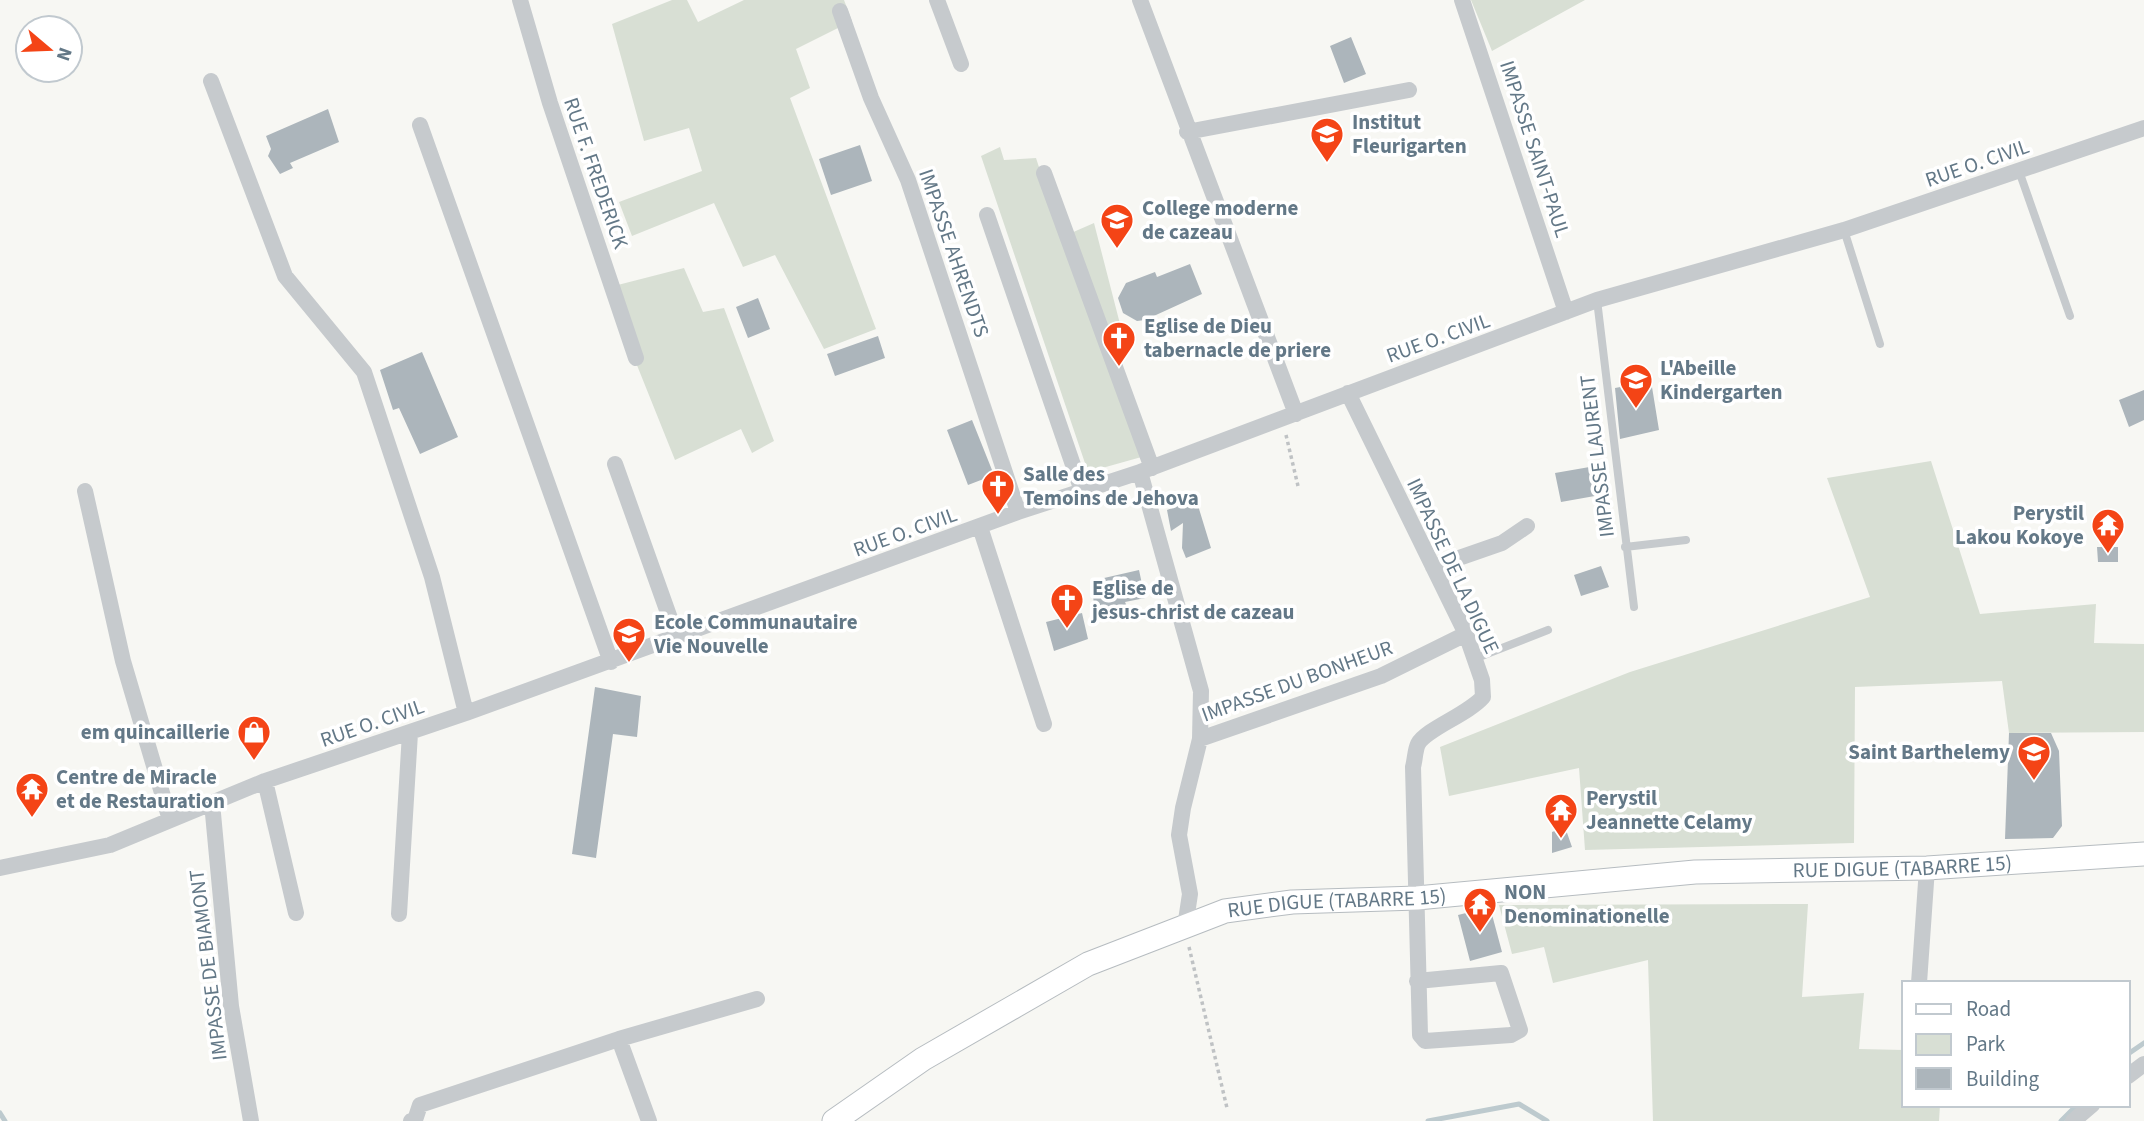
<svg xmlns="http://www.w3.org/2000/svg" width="2144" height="1121" viewBox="0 0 2144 1121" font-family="'Source Sans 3',sans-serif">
<rect width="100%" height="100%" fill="#f7f7f3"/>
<path fill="#d8dfd4" d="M672 0H687L698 22 744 0H844L852 21 796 49 810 88 790 98 876 329 824 349 775 255 743 267 714 203 632 236 619 202 702 171 689 128 644 141 612 24Z
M1471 0H1585L1492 51Z
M1000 147 1004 160 1036 158 1062 237 1094 223 1128 355 1117 362 1145 456 1088 472 981 156Z
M684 268 703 312 724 308 774 441 752 453 741 429 675 460 606 288Z
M1931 461 1980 614 2096 604 2094 643 2144 644V732L2009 733 2002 681 1855 687 1854 843 1585 850 1579 768 1449 796 1440 747 1630 672 1870 597 1827 478Z
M1808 904 1802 997 1864 993 1859 1049 1904 1050V1105H1940L1939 1121H1653L1648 960 1553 983 1544 947 1512 954 1499 905Z"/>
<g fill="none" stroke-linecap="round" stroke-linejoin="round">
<path stroke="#bdcace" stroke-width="5" d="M2128 1054 2144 1043
M0 1113 5 1121
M1428 1121 1519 1104 1547 1121
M2061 1121 2077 1105"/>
</g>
<path fill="#acb5bb" d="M1351 37 1366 74 1344 83 1330 46Z
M328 109 339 142 290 163 293 168 280 174 268 156 271 149 266 136Z
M860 145 872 181 831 195 819 159Z
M1190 264 1202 294 1145 320 1137 321 1123 313 1118 298 1126 283 1155 272 1157 277Z
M758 298 770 329 748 338 736 307Z
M878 336 885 358 835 376 827 354Z
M422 352 458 437 420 454 399 408 393 410 380 370Z
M1642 383 1645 390 1652 387 1659 430 1620 439 1615 388Z
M2144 390V420L2129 427 2119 400Z
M972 420 994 475 968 485 947 430Z
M1601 465 1606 494 1561 502 1555 473Z
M1196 499 1211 548 1186 558 1182 548 1183 523 1171 531 1167 510Z
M2097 547H2118V562H2098Z
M1601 566 1609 587 1581 596 1574 575Z
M1139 570 1145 598 1125 602 1129 611 1096 619 1091 581Z
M1082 613 1088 639 1054 651 1046 622Z
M595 687 641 696 637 737 613 734 596 858 572 854Z
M2009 733H2051L2059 751 2062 826 2053 838 2005 839Z
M1565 827 1572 847 1552 853V832Z
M1490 907 1502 952 1470 961 1458 915Z"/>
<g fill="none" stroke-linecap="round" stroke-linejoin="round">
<defs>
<g id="secondary">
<path id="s1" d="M834 1121 923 1059 1088 964 1225 911 1292 902 1417 898 1695 872 1927 868 2144 854"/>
</g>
</defs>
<use href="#secondary" stroke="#b6bcc0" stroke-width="25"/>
<path stroke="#bfc2c4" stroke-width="3.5" stroke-dasharray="3.5 3.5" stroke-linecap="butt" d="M1286 435 1298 486
M1189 947 1227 1108"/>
<path stroke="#c6cacd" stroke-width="8" d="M2019 171 2070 316
M1844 230 1880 344
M1597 300 1634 607
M1625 547 1686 540
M1474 659 1548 630"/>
<path stroke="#c6cacd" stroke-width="16" d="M520 0 550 103 636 358
M937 0 961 64
M1140 0 1296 414
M1462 0 1566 312
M840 11 871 98 908 180 1018 512
M211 81 285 276 364 372 432 577 466 713
M420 125 611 662
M1187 132 1409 90
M1044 173 1152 468
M987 215 1082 491
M1348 393 1466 634 1482 680 1483 697C1467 715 1426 729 1418 744 1415 750 1415 760 1413 767L1420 1035 1425 1041 1511 1035 1520 1030 1501 973 1417 981
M615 464 677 638
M1140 472 1201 691 1200 739 1381 676 1466 634
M85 491 123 661 170 820
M980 527 1044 724
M1433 567 1502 543 1527 526
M265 781 296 913
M212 803 231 1006 251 1121
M0 868 110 845 265 781 466 713 1018 512 1140 472 1597 300 1844 230 2144 128
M399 914 410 733
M1185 927 1190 894 1179 835 1183 808 1200 739
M1919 983 1927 868
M619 1039 757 999
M2128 1076 2144 1064
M411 1121 415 1120 420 1105 619 1039 649 1121
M2073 1121 2092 1105"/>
<use href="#secondary" stroke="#fff" stroke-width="23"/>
</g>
<defs>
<symbol id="school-pin" viewBox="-11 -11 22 30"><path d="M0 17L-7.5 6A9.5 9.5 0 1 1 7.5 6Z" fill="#f44416" stroke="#fff"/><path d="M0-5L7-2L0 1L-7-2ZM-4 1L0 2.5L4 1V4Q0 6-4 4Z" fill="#fff"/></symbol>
<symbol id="university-pin" viewBox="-11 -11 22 30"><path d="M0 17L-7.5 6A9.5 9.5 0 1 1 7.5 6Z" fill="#f44416" stroke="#fff"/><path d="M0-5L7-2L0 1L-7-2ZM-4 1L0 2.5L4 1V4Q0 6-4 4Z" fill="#fff"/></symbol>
<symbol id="church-pin" viewBox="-11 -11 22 30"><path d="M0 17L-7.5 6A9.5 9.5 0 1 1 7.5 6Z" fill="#f44416" stroke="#fff"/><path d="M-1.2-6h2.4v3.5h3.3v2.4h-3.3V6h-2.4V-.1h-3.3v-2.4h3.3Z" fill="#fff"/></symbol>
<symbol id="temple-pin" viewBox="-11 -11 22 30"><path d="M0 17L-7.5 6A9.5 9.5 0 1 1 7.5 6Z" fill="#f44416" stroke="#fff"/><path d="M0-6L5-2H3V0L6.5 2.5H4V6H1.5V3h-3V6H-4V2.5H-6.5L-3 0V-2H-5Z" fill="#fff"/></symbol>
<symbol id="shop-pin" viewBox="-11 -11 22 30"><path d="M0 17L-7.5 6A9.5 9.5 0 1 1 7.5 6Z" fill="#f44416" stroke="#fff"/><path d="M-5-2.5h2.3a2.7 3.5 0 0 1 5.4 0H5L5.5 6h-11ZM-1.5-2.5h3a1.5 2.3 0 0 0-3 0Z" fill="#fff"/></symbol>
</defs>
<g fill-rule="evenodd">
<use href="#school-pin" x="1308" y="115" width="38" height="52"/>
<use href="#university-pin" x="1098" y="201" width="38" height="52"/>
<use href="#church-pin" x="1100" y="319" width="38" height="52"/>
<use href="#school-pin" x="1617" y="361" width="38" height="52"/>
<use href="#church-pin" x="979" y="467" width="38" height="52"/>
<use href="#temple-pin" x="2089" y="506" width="38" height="52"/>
<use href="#church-pin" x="1048" y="581" width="38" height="52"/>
<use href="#school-pin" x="610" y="615" width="38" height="52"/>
<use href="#shop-pin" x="235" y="713" width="38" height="52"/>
<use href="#school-pin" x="2015" y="733" width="38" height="52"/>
<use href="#temple-pin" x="13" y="770" width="38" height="52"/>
<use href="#temple-pin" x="1542" y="791" width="38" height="52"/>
<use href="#temple-pin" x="1461" y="885" width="38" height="52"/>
</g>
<g text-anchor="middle" stroke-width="7" stroke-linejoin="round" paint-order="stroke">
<g font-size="21" font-weight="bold" fill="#637887" stroke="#fff" text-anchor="start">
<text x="1352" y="129">Institut<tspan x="1352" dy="24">Fleurigarten</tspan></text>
<text x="1142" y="215">College moderne<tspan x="1142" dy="24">de cazeau</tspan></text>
<text x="1144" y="333">Eglise de Dieu<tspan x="1144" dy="24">tabernacle de priere</tspan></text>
<text x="1660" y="375">L'Abeille<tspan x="1660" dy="24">Kindergarten</tspan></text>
<text x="1023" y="481">Salle des<tspan x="1023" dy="24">Temoins de Jehova</tspan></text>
<text x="2084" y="520" text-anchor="end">Perystil<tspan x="2084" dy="24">Lakou Kokoye</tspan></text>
<text x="1092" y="595">Eglise de<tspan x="1092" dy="24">jesus-christ de cazeau</tspan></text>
<text x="654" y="629">Ecole Communautaire<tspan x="654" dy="24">Vie Nouvelle</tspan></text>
<text x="230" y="739" text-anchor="end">em quincaillerie</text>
<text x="2010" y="759" text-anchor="end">Saint Barthelemy</text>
<text x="56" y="784">Centre de Miracle<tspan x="56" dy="24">et de Restauration</tspan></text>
<text x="1586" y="805">Perystil<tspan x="1586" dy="24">Jeannette Celamy</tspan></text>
<text x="1504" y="899">NON<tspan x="1504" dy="24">Denominationelle</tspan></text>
</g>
<g font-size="21" fill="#637887" stroke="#fff">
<text transform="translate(1535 149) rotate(72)" y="7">IMPASSE SAINT-PAUL</text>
<text transform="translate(1977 163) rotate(-19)" y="7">RUE O. CIVIL</text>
<text transform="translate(596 173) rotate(71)" y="7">RUE F. FREDERICK</text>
<text transform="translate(954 253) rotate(71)" y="7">IMPASSE AHRENDTS</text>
<text transform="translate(1438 338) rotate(-20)" y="7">RUE O. CIVIL</text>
<text transform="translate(1597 456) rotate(-97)" y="7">IMPASSE LAURENT</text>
<text transform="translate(905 532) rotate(-20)" y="7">RUE O. CIVIL</text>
<text transform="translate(1453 566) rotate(65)" y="7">IMPASSE DE LA DIGUE</text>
<text transform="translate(1297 681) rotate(-20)" y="7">IMPASSE DU BONHEUR</text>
<text transform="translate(372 723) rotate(-19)" y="7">RUE O. CIVIL</text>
<text dy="7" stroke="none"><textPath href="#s1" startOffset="1125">RUE DIGUE (TABARRE 15)</textPath></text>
<text dy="7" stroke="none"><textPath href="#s1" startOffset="558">RUE DIGUE (TABARRE 15)</textPath></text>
<text transform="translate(208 965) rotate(-97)" y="7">IMPASSE DE BIAMONT</text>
</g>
</g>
<rect x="1902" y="981" width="228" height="126" fill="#ffffff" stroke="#c1c9cf" stroke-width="2"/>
<rect x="1916" y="1004" width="35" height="10" fill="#ffffff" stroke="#c1c9cf" stroke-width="2"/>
<text x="1966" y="1016" font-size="21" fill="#637887">Road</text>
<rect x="1916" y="1034" width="35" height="21" fill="#d8dfd4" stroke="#c1c9cf" stroke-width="2"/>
<text x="1966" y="1051" font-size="21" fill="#637887">Park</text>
<rect x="1916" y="1068" width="35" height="21" fill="#acb5bb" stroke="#c1c9cf" stroke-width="2"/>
<text x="1966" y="1086" font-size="21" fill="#637887">Building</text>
<g transform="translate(49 49) rotate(109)"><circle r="33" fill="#ffffff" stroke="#c1c9cf" stroke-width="2"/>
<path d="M0-5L12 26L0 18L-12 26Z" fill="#f44416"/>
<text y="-10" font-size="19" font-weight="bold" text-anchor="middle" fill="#637887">N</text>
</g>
</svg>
